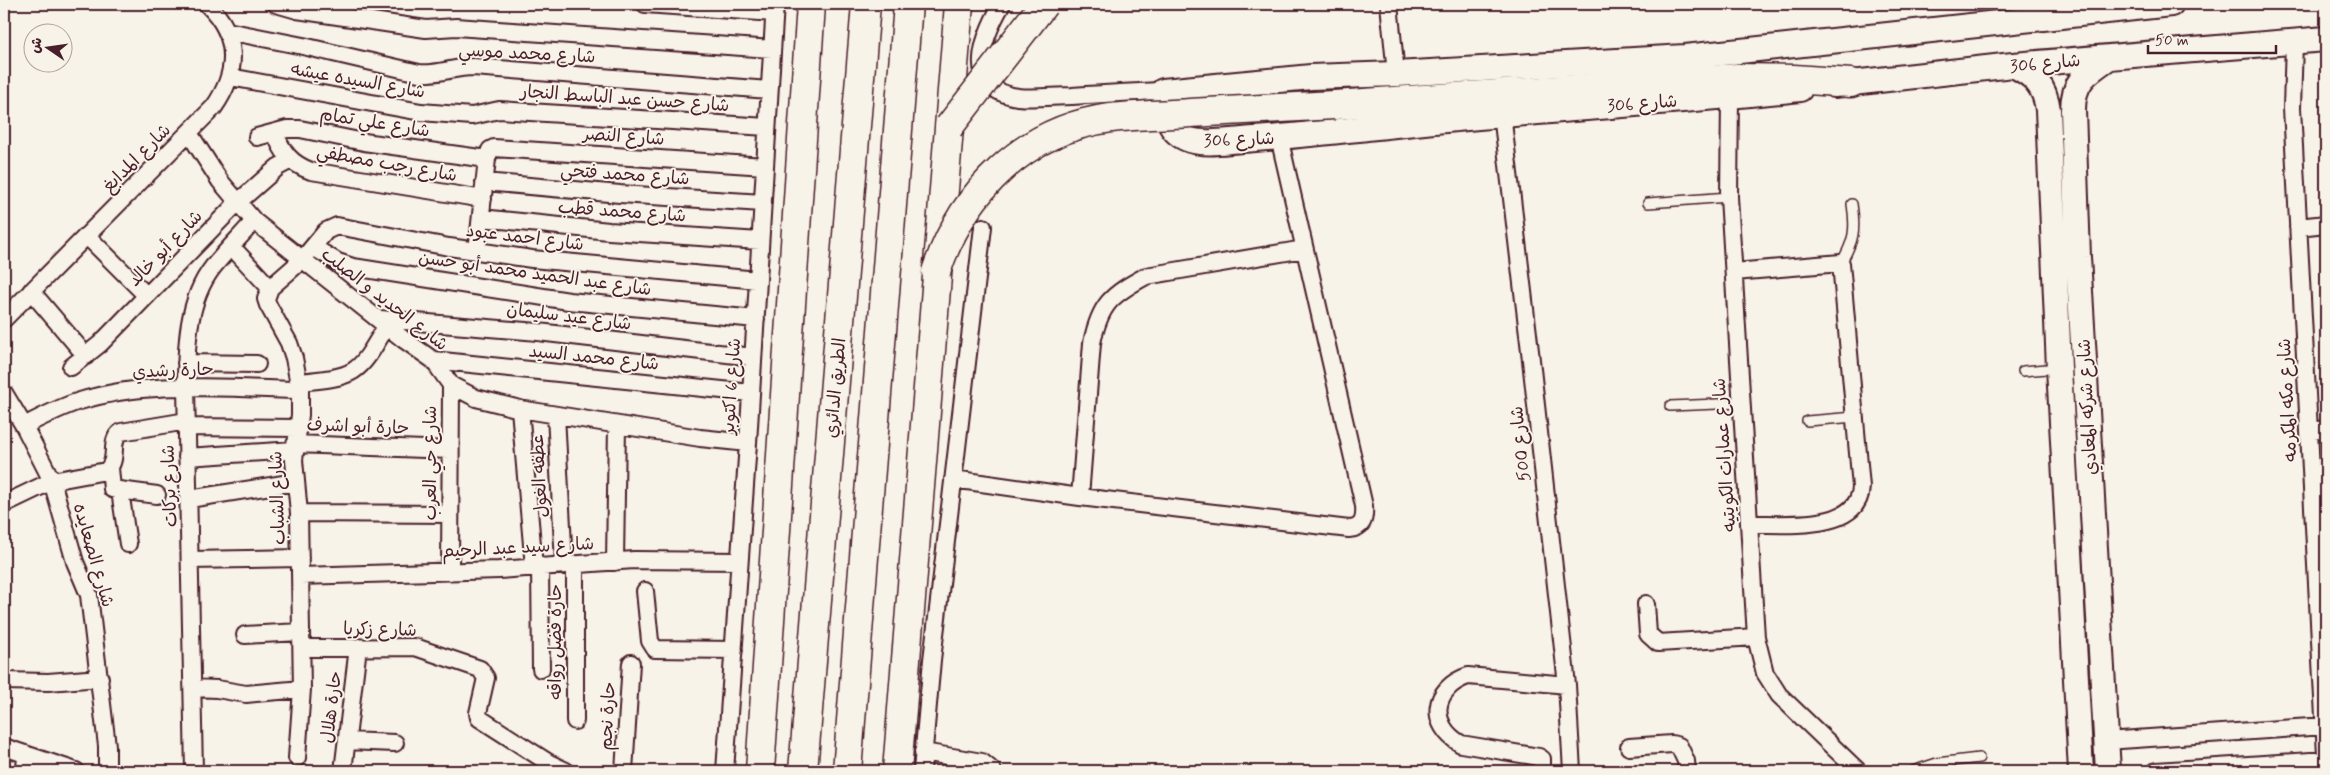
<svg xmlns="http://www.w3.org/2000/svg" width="2330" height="775" viewBox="0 0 2330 775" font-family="Mynerve,'Playpen Sans Arabic',sans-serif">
<rect width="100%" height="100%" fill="#f7f3e8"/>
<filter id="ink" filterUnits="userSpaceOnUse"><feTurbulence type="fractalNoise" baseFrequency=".02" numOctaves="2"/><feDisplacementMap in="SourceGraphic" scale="10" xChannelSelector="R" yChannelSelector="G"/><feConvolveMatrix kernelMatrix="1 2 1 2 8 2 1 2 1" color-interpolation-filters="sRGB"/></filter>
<g filter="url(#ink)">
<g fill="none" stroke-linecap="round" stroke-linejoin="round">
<defs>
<path id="lane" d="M1648 203 1729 197
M1841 263C1854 241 1856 230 1852 204
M2023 371 2059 368
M1670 406 1741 403
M1807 421 1855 417
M1913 771 1937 763 1979 758"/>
<path id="street" d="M276 4 297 10 426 29 456 27 772 49
M645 4 774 13
M1002 4C983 37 962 89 1018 97 1036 99 1054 96 1072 96 1102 94 1133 92 1163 91
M1389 4 1396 74
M227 31 303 46 419 73C437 75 454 67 473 67L769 90
M2294 42 2292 108 2326 755
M230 77 421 112 472 116 499 110 767 127
M1730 97 1729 197 1756 637 1765 673 1779 695 1858 771
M1502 114 1530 351 1567 685 1572 771
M275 132C281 151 291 164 311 171L483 199
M189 133 220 181 254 221 403 339 433 360 451 385 476 398 520 409 700 438 748 443
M257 137 287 129H300L364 142 487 159
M484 182 620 194 763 203
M481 218 609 231 760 241
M2298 227 2326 224
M87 236 147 296
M231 246 270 288
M313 247 338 262 353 267 569 301 756 319
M477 251 487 159 490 150 494 148 765 166
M1734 272 1841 263 1861 487C1859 533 1782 523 1749 524
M31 291 86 356
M4 319 214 107C239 71 239 35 207 4
M380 319 538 332 753 357
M433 360 751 393
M186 363 257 364
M71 367 100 344 237 203 278 167 291 160
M299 382C358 376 357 376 387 325
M4 393 24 426 52 481 75 562 89 595 107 746V771
M520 409 534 567
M556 415 564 564
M24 426C42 417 60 407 80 401 150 379 227 389 300 390
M187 427 297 428
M2309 431 2326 429
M295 444 450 450
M187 457 294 450
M110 468 112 489 120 491 128 544
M953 479 1080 497 1349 529C1363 528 1365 519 1364 506L1279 137
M119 490 157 495
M1080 497 1092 343C1100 304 1111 295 1146 276L1304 249
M189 499 296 482
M4 504 52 481 106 471C120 460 108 441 121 432L187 421
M299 513 450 514
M191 560 300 558
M615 562 617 425
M575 564V721
M540 566 541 669
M450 572 451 385
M300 576 499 570 634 560 739 561
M645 591 650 641 655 649 734 650
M1646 604 1648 634 1658 643 1756 637
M245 635 301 632
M302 648 415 647 480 669 486 678 478 713 479 718 549 763 566 771
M4 681 48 682 100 678
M193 688 217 689 246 694 302 689
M347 741 395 743
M2106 741 2325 726
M4 747 76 771
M1629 747 1672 744 1679 746 1686 761 1687 771
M923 752 982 762 993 771
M297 758 302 689 299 513 294 460 300 415V390L294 358 289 343 268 305 266 299 270 288 302 260 326 231 337 226 449 247 532 259 758 280
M25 771 26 754
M194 771 186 388C186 348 187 300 213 267 226 251 241 236 254 221
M343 771 358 647
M624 771 631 663
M725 771 748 443 775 4
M922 771 932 660 983 227
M1542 771V759L1539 757 1461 744C1428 725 1432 688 1468 676L1567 685
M2156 771 2326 760"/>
<path id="secondary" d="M2108 58C2086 73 2073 81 2073 110L2078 257 2108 771
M2013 65C2034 75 2045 86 2048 110L2059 368 2081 771
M1834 85 2013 65 2326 39
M1800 89C1662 104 1524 111 1386 126 1338 131 1290 137 1242 140 1226 141 1206 145 1190 140 1166 132 1166 111 1163 91L1311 77 1396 74 1685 57 2171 4"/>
<path id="highway" d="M1334 105 1737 78 1794 79 1851 83
M760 771 811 4
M803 771 866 4
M847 771 908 4
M897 771 959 4"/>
</defs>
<use href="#lane" stroke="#4a1f2b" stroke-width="12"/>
<use href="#street" stroke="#4a1f2b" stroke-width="20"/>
<use href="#secondary" stroke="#4a1f2b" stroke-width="28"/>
<use href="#highway" stroke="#4a1f2b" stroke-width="31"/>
<use href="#lane" stroke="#f7f3e8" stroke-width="9"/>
<use href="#street" stroke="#f7f3e8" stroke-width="16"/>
<use href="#secondary" stroke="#f7f3e8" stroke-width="24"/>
<use href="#highway" stroke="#f7f3e8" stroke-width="28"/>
<defs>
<path id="highway-bridge" d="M949 127 1044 4
M936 272C962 193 1024 129 1111 118 1137 115 1164 115 1190 113 1238 110 1286 108 1334 105"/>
</defs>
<use href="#highway-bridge" stroke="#4a1f2b" stroke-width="31" stroke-linecap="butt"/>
<use href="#highway-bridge" stroke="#f7f3e8" stroke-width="28"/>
</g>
</g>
<g text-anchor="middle" stroke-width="4" stroke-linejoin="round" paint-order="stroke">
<g font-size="18" fill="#4a1f2b" stroke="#f7f3e8">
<text transform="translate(527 53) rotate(3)" y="6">شارع محمد موسي</text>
<text transform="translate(2045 63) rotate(-5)" y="6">شارع 306</text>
<text transform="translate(358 80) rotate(10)" y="6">شارع السيده عيشه</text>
<text transform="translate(625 98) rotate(4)" y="6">شارع حسن عبد الباسط النجار</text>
<text transform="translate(1642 103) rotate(-4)" y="6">شارع 306</text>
<text transform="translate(375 122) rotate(9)" y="6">شارع علي تمام</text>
<text transform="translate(624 136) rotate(4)" y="6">شارع النصر</text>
<text transform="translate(1239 139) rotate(-2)" y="6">شارع 306</text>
<text transform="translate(136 158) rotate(-45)" y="6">شارع المدابغ</text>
<text transform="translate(387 163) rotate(10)" y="6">شارع رجب مصطفي</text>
<text transform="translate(625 174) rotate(4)" y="6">شارع محمد فتحي</text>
<text transform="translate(622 211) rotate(4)" y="6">شارع محمد قطب</text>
<text transform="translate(525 237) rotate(7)" y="6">شارع احمد عبود</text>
<text transform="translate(165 248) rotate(-46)" y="6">شارع أبو خالد</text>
<text transform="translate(535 273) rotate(8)" y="6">شارع عبد الحميد محمد أبو حسن</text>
<text transform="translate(385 299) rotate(38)" y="6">شارع الحديد و الصلب</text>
<text transform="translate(569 316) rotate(7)" y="6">شارع عيد سليمان</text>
<text transform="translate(594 357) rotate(6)" y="6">شارع محمد السيد</text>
<text transform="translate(173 370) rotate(-2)" y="6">حارة رشدي</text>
<text transform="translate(731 386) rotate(-86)" y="6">شارع 6 اكتوبر</text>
<text transform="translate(835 388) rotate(-85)" y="6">الطريق الدائري</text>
<text transform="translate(2287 400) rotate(-93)" y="6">شارع مكه المكرمه</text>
<text transform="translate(2087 407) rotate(-93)" y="6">شارع شركه المعادي</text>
<text transform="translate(358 426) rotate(2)" y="6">حارة أبو اشرف</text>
<text transform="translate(1520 444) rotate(-96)" y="6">شارع 500</text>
<text transform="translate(1724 455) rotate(-94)" y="6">شارع عمارات الكويتيه</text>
<text transform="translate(430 463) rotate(-90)" y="6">شارع حي العرب</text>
<text transform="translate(539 476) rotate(-93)" y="6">عطفه الغول</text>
<text transform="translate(169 486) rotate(-92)" y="6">شارع بركات</text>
<text transform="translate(277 498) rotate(-92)" y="6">شارع الشباب</text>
<text transform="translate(518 547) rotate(-3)" y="6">شارع سيد عبد الرحيم</text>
<text transform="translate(94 555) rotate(74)" y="6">شارع الصعايده</text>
<text transform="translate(380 629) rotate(1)" y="6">شارع زكريا</text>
<text transform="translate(555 642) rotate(-90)" y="6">حارة فضل رواقه</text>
<text transform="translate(331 707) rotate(-83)" y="6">حارة هلال</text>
<text transform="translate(607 716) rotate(-87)" y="6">حارة نجم</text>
</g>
</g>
<rect width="2330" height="775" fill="none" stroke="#f7f3e8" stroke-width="20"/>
<rect x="10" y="10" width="2310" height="755" fill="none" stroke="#4a1f2b" stroke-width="2" filter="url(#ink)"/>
<g transform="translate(48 48) rotate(283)"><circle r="24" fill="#f7f3e8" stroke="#b29e9c"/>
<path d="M0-4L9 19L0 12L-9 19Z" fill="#4a1f2b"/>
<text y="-8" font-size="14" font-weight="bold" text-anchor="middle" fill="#4a1f2b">ش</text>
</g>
<path d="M2148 45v8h128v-8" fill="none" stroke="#4a1f2b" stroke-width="2.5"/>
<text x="2155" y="45" font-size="15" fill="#4a1f2b" stroke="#f7f3e8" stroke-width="4" paint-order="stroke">50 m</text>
</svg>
